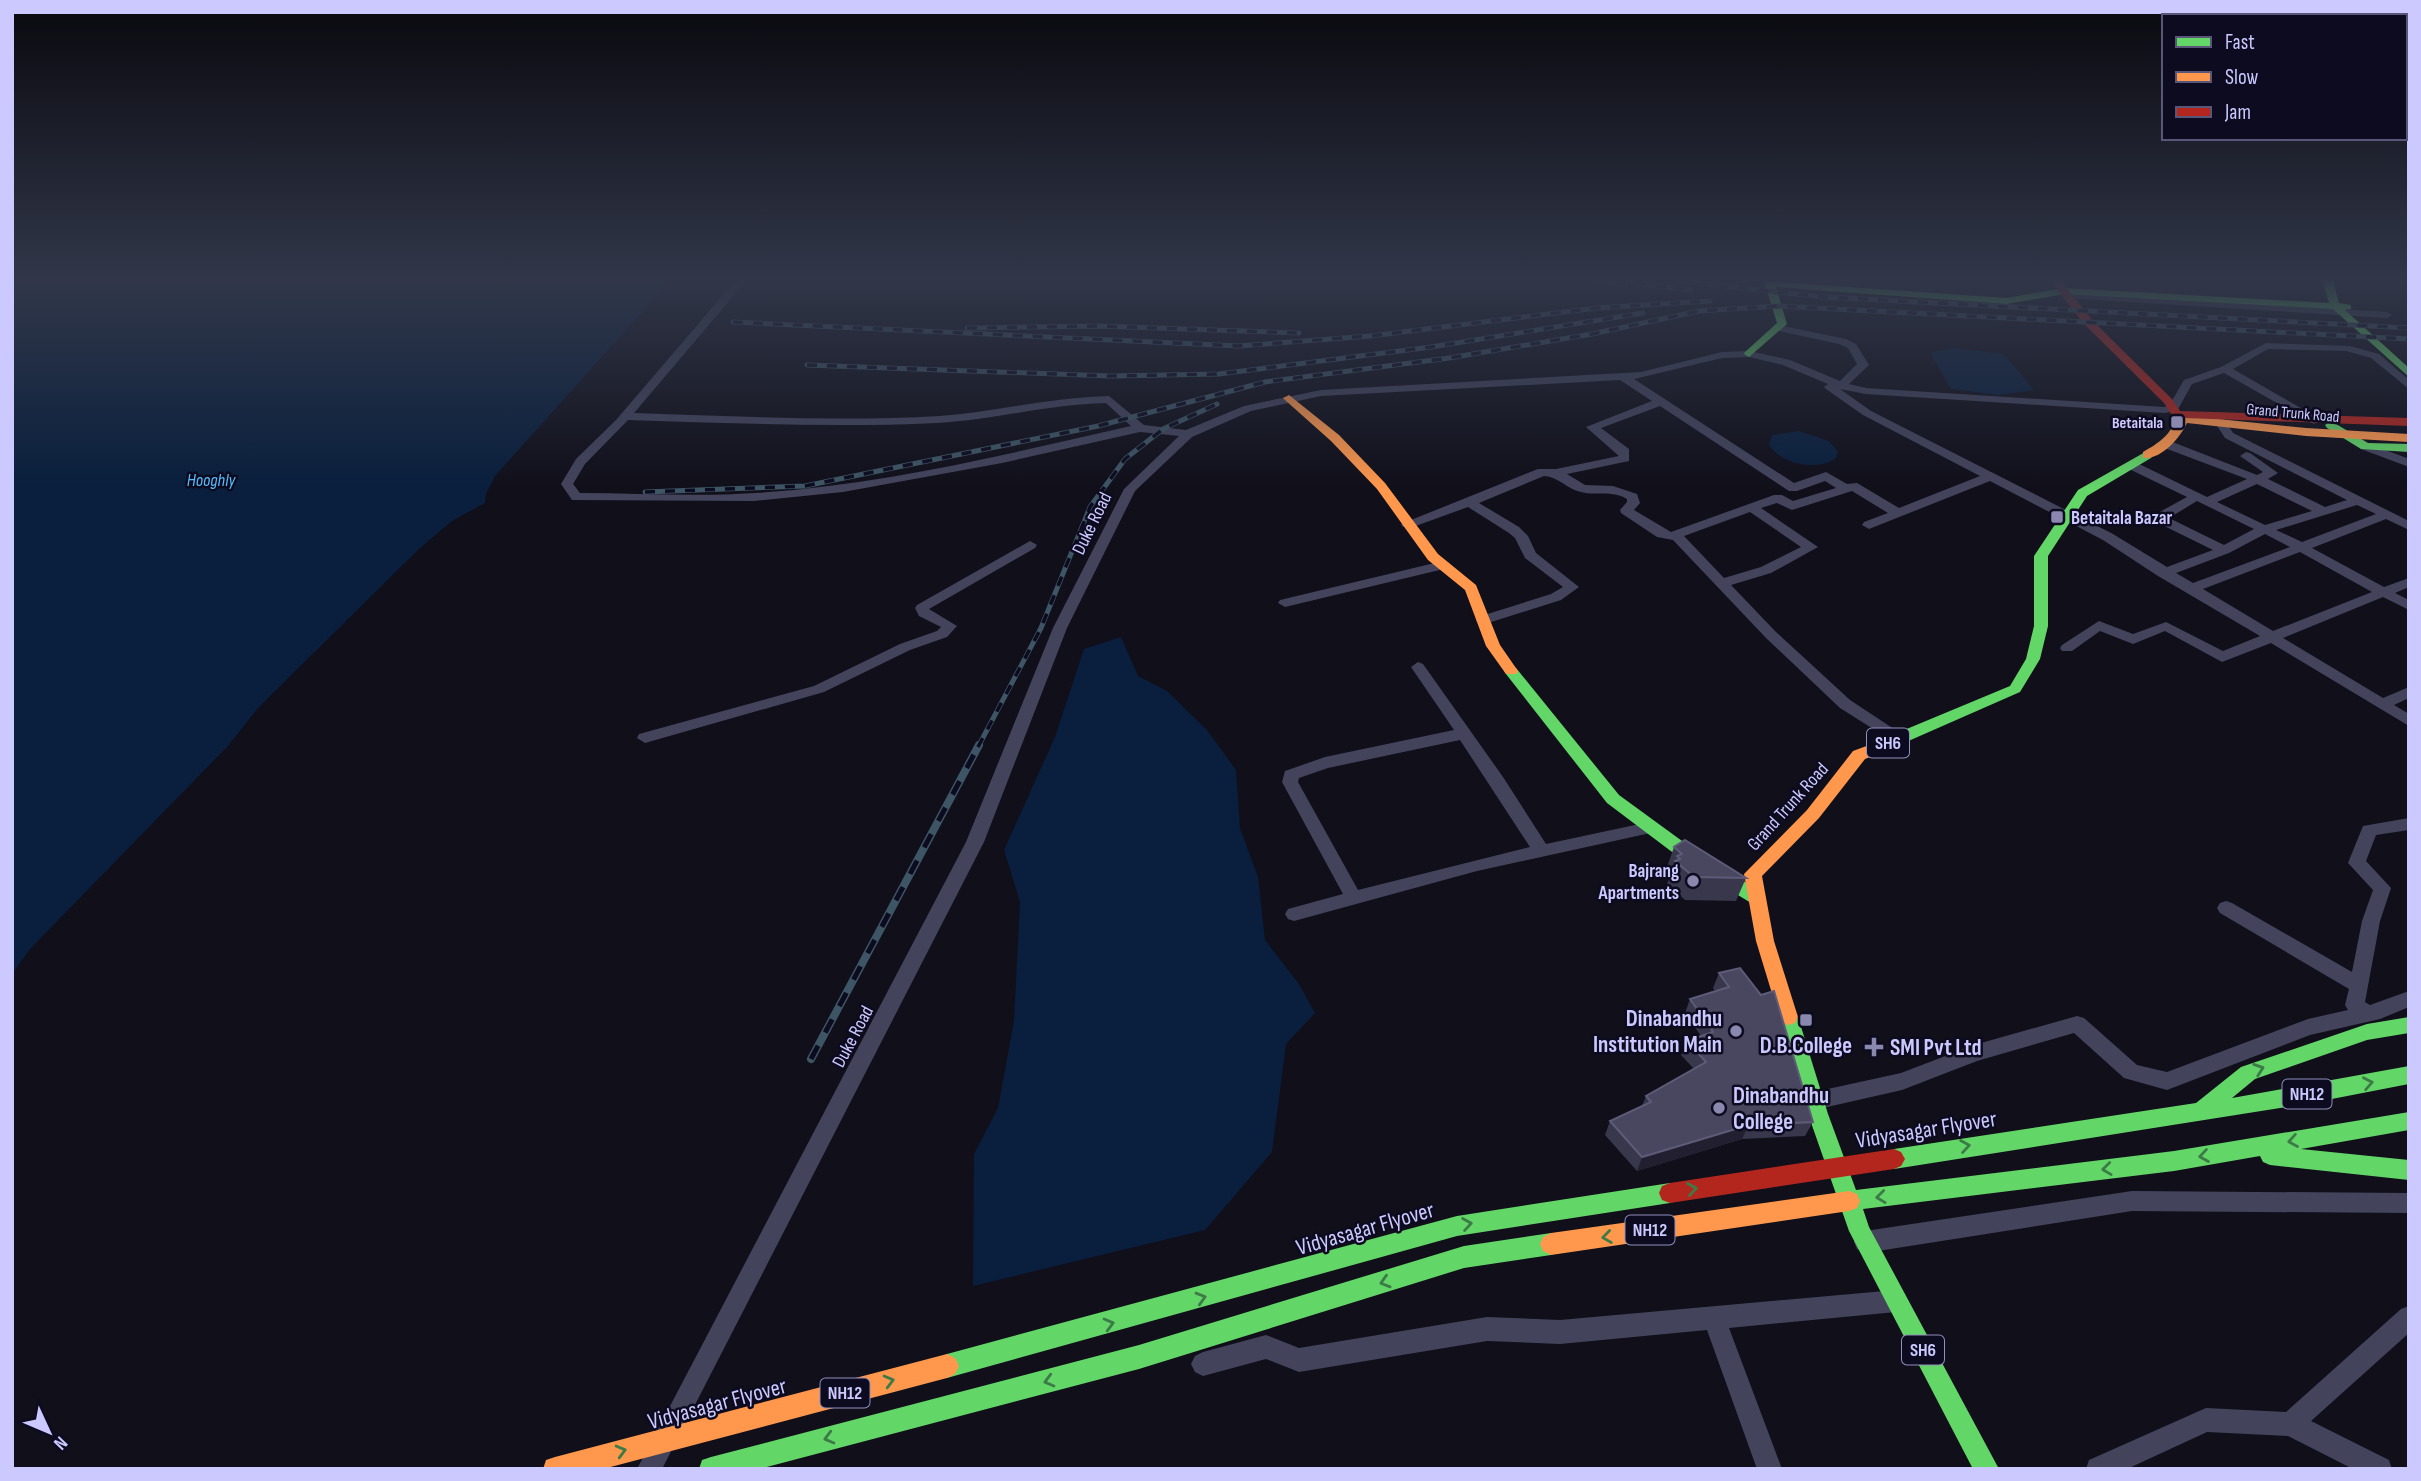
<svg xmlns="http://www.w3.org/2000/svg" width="2421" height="1481" viewBox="0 0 2421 1481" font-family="'Sofia Sans Condensed',sans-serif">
<rect width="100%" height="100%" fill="#100f1a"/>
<path fill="#091f3d" d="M12 281H670L495 476 486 494 485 503 452 521 419 549 258 708 228 746 30 949 12 974Z
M1954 348 2004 354 2034 390 1998 395 1951 389 1930 353Z
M1799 431 1829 441 1838 452 1836 458C1818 472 1781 464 1769 445L1772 435Z
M1121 637 1138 676 1167 691 1207 730 1236 770 1240 828 1258 877 1265 940 1299 984 1315 1013 1286 1044 1272 1152 1205 1230 973 1286 974 1154 998 1108 1014 1021 1020 902 1004 850 1055 737 1084 649Z"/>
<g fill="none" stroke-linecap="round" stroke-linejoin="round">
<path fill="#43445c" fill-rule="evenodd" d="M735 281H746L634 413C736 416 838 422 939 416 996 412 1052 397 1109 396L1144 425 1186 430 1244 406 1321 390 1641 372 1722 352 1749 351 1790 360 1840 381 1857 364 1848 348 1839 344 1774 330 1773 328 1778 325 1846 339 1856 344 1869 365 1849 384 1866 388 2164 407 2169 406 2184 380 2221 367 2266 343 2350 346 2379 354 2409 380V389L2371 358 2346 351 2268 349 2233 369 2318 418 2320 420 2314 424 2224 373 2192 384 2177 411 2164 413 1866 394 1840 389 1871 411 2113 534 2167 567 2213 550 2154 521V515L2187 497 2127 468V462H2135L2207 497 2247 479 2162 447V441H2170L2257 475 2263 472 2240 456 2246 452 2250 453 2278 473 2268 479 2325 507 2347 500 2225 438 2210 415 2216 412 2220 413 2233 433 2409 521V530L2386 519 2312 548 2384 587 2409 578V587L2395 593 2409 600V610L2383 597 2283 638 2383 698 2409 687V698L2394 705 2409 714V726L2271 643 2222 662 2165 631 2133 644 2100 631 2072 651H2062L2060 648 2062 645 2099 621 2133 634 2166 622 2223 651 2260 636 2158 576 2103 540 1990 481 1869 529 1862 525 1864 522 1888 513 1852 491 1792 510 1777 503 1761 508 1818 547 1771 573 1731 585 1776 632 1850 700 1903 735 1905 739 1903 743 1897 744 1840 708 1766 638 1673 540 1657 537 1621 513 1620 510 1627 502V499C1611 490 1597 496 1581 492 1567 489 1559 477 1544 476L1479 503 1519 527 1528 536 1536 553 1579 587 1561 600 1488 623H1478L1476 620 1478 617 1551 594 1563 587 1525 558 1515 538 1509 533 1468 507 1413 527H1403L1401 524 1538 469H1556L1619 456 1586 427 1652 401 1620 380 1321 396 1251 411 1192 437 1135 491 1067 628 984 842 662 1469H637L966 842 1053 628 1124 489 1179 436 1140 432 1002 463 843 492 754 501 572 500 561 484 576 459 616 420ZM1749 357 1783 365 1828 384 1824 387 1826 389 1863 415 1980 476 1899 508 1857 483 1847 484 1826 472 1794 483 1634 379 1722 358ZM1106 403 1131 426C1008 454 882 485 755 493 697 497 638 493 580 493L573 484 585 464 628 420C731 423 834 428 937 423 994 420 1049 404 1106 403ZM1660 406 1789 491H1797L1825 481 1836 488 1793 501 1782 495H1774L1671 532 1634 510 1640 503 1637 494 1613 486 1585 485 1567 474 1629 461V449L1601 428ZM2257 484 2312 511 2265 525 2217 502ZM2197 501 2254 529 2224 545 2169 518ZM2357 505 2376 514 2302 542 2276 530ZM1750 512 1801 547 1761 567 1724 578 1684 536ZM2265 534 2290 547 2193 583 2176 573 2229 553ZM2300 552 2372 592 2273 631 2203 589Z
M2069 293 2387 312 2392 315 2387 318 2065 298 2064 296Z
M2365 442 2409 459V467L2361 449V443Z
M1030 541 1037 545 1035 548 929 609 957 626 947 637 910 650 824 692 645 743 637 738 639 734 814 686 900 644 937 631 941 627 919 616 915 608 917 605Z
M1443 561 1448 562 1450 565 1448 568 1285 607 1278 603 1280 600Z
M1418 662 1423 664 1503 777 1546 844 1649 822 1655 824 1657 828 1655 832 1477 871 1294 921 1288 919 1285 914 1288 909 1343 894 1282 782 1285 771 1325 757 1454 730 1411 667ZM1460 740 1530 847 1358 890 1298 782 1299 778 1328 768Z
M2409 818V830L2376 835 2366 861 2391 888 2380 921 2365 1002 2370 1005 2409 991V1007L2380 1019 2310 1035 2167 1090 2124 1078 2074 1033 1977 1061 1902 1090 1814 1110 1807 1107 1804 1101 1807 1095 1814 1092 1901 1073 1974 1045 2077 1016 2084 1018 2137 1065 2167 1072 2308 1019 2348 1010 2345 1005 2349 989 2220 913 2217 908 2220 903 2226 901 2232 903 2352 972 2362 921 2373 890 2348 863 2363 826Z
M2132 1191 2409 1193V1213L2132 1211 1865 1253 1857 1249 1854 1242 1857 1235 1865 1231Z
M1896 1290 1904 1293 1907 1301 1904 1309 1896 1312 1729 1328 1782 1469H1757L1707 1330 1560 1344 1487 1341 1299 1372 1266 1359 1203 1376 1195 1372 1191 1364 1195 1356 1203 1352 1266 1335 1299 1348 1487 1317 1560 1320Z
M2409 1306V1333L2311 1421 2389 1460 2392 1469H2353L2288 1436 2207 1432 2127 1469H2086L2089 1460 2206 1408 2286 1412 2401 1309Z"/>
<path fill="#63d668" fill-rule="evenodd" d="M1764 281 2006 298 2065 288 2329 303 2323 281H2333L2339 303 2351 305V309L2345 310 2409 368V377L2333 309 2065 294 2006 304 1776 287 1787 324 1749 357 1744 354 1745 352 1777 323Z
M2331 421 2368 443 2409 444V452L2361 449 2327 428 2325 425Z
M2147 451 2153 455 2151 458 2087 496 2048 556V626L2040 659 2020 692 1897 746H1885L1883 742 1885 738 2010 686 2026 659 2034 626V556L2078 490Z
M1511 666 1516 668 1619 795 1704 857 1763 893 1766 898 1763 903 1757 905 1751 903 1692 867 1607 803 1506 674 1504 671Z
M1788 1009 1795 1011 1798 1017 1828 1114 1856 1190 2174 1151 2409 1112V1130L2301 1149 2409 1160V1180L2270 1165 2263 1162 2260 1156 2174 1171 1863 1209 1869 1227 1999 1469H1973L1849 1231 1808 1114 1778 1017 1781 1011Z
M2409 1017V1033L2367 1040 2255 1079 2232 1098 2409 1066V1084L2306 1104 1894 1169 1887 1166 1883 1159 1887 1152 1894 1149 2196 1103 2241 1067 2367 1024Z
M1670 1183 1678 1186 1681 1193 1678 1200 1670 1203 1457 1236 947 1378 939 1374 935 1366 939 1358 947 1354 1457 1216Z
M1551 1233 1559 1237 1562 1244 1559 1251 1551 1255 1464 1268 1139 1369 759 1469H699L702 1460 711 1457 1139 1345 1464 1246Z"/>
<path fill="#ff974d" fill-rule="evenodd" d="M1289 395 1339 435 1385 483 1438 554 1476 585 1500 645 1518 671 1516 674H1506L1486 646 1465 590 1428 560 1377 489 1331 441 1285 400 1283 398Z
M2180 415 2306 428 2409 434V442L2306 436 2187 423C2180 438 2161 460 2143 458V452C2159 443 2172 434 2176 417Z
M1891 737 1897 738 1899 742 1897 746 1865 759 1819 818 1762 876 1774 941 1798 1017 1795 1023 1788 1025 1781 1023 1756 941 1744 874 1807 810 1853 751Z
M1849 1191 1857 1194 1860 1201 1857 1208 1849 1211 1551 1255 1543 1251 1540 1244 1543 1237 1551 1233Z
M947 1354 955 1358 959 1366 955 1374 947 1378 603 1469H543L546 1460 555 1457Z"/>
<path fill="#b3261e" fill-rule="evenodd" d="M2054 282H2062L2092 320 2172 399 2180 411 2409 418V426L2185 418 2184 421H2176L2164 403 2084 324 2054 286Z
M1894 1149 1901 1152 1905 1159 1901 1166 1894 1169 1670 1203 1662 1200 1659 1193 1662 1186 1670 1183Z"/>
<defs>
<path id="rail-far1" d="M1596 281 1626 285
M1616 281 1691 290
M1679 281 1824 297 2409 328
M733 322 1238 346 1370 336 1596 308 1710 301
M967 328 1099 326 1299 333
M807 365 1110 376 1219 374 1431 347 1643 313
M645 492 805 486 1098 426 1265 382 1449 358 1592 334 1699 311 1777 306 2409 339
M978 747 1041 628 1090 507 1125 459 1163 429 1217 404"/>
<path id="rail" d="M811 1059 979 745"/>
</defs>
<use href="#rail-far1" stroke="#3d5564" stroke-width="5"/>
<use href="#rail" stroke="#3d5564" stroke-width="8"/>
<use href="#rail-far1" stroke="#0d0b1f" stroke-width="3.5" stroke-dasharray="10" stroke-linecap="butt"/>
<use href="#rail" stroke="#0d0b1f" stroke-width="5" stroke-dasharray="15" stroke-linecap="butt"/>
</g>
<path fill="#39374c" d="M1674 847 1746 878 1736 901 1685 900 1667 884 1671 874 1666 870Z
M1740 968 1813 1122 1805 1136 1742 1139 1637 1171 1605 1135 1610 1121 1642 1106 1646 1096 1694 1069 1681 1055 1687 1041 1701 1036 1685 1013 1690 999 1715 991 1713 988 1719 973Z"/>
<path fill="#222030" d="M1749 1125 1742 1139 1637 1171 1642 1157Z"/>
<path fill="#49475f" stroke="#5d5b78" stroke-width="2" d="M1685 840 1746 878 1694 877 1675 861 1680 859 1677 856 1682 854 1674 847Z
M1740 968 1761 995 1774 991 1813 1122 1749 1125 1642 1157 1610 1121 1651 1102 1646 1096 1706 1062 1687 1041 1713 1032 1690 999 1729 987 1719 973Z"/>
<defs><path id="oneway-chevron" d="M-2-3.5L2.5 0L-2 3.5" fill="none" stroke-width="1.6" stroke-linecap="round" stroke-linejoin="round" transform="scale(1.75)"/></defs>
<g stroke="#3c7b47">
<use href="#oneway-chevron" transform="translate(2259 1069) rotate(-19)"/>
<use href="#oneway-chevron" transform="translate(2368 1083) rotate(-11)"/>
<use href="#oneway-chevron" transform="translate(2293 1141) rotate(170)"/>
<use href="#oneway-chevron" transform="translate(1965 1146) rotate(-9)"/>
<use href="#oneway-chevron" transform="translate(2204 1156) rotate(171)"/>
<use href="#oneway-chevron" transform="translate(2107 1169) rotate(173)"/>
<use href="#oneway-chevron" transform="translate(1692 1189) rotate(-9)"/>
<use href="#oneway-chevron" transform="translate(1881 1197) rotate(173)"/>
<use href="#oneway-chevron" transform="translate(1467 1224) rotate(-9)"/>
<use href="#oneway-chevron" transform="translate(1607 1237) rotate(172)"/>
<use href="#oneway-chevron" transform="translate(1385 1282) rotate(163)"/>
<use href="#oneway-chevron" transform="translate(1201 1298) rotate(-16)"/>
<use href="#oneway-chevron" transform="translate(1109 1324) rotate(-15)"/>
<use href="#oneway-chevron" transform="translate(889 1381) rotate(-15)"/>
<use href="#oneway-chevron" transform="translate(1049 1381) rotate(165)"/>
<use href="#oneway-chevron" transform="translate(829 1438) rotate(165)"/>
<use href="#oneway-chevron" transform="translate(621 1451) rotate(-15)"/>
</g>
<linearGradient id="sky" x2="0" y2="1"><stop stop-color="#09080e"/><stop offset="0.57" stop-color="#313749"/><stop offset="1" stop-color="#313749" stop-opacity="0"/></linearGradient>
<rect width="2421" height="489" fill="url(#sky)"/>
<g fill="#8a88af" stroke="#0d0b1f" stroke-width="2.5">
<rect x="2170" y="415" width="14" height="14" rx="3.5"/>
<rect x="2050" y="510" width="14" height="14" rx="3.5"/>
<circle cx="1693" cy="881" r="7"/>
<rect x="1799" y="1013" width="14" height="14" rx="3.5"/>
<circle cx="1736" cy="1031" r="7"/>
<path d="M1870.5 1036.5h7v7h7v7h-7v7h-7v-7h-7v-7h7z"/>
<circle cx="1719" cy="1108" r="7"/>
</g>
<g text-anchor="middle" stroke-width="5" stroke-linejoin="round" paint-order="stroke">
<g font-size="16" fill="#cbc9ff" stroke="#0d0b1f">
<text transform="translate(2293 412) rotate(5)" y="6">Grand Trunk Road</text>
</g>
<g font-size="16" font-weight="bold" fill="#cbc9ff" stroke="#0d0b1f" text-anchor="end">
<text x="2163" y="428">Betaitala</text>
</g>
<g font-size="18" font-style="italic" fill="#57beff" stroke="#0d0b1f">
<text x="211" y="486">Hooghly</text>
</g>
<g fill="#0d0b1f" stroke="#9290bc" stroke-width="2">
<rect x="1867" y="728.5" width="42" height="29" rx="5"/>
<rect x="2282.5" y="1079.5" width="49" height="29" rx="5"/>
<rect x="1625.5" y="1215.5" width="49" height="29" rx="5"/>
<rect x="1902" y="1335.5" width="42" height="29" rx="5"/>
<rect x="820.5" y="1378.5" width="49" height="29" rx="5"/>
</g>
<g font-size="18" font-weight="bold" fill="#cbc9ff">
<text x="1888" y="749">SH6</text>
<text x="2307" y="1100">NH12</text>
<text x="1650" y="1236">NH12</text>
<text x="1923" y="1356">SH6</text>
<text x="845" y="1399">NH12</text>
</g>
<g font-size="19" font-weight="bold" fill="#cbc9ff" stroke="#0d0b1f" text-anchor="start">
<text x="2071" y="524">Betaitala Bazar</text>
<text x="1679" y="877" text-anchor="end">Bajrang<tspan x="1679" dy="22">Apartments</tspan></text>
</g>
<g font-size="19" fill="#cbc9ff" stroke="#0d0b1f">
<text transform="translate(1091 523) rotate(-64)" y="7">Duke Road</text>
<text transform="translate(1787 806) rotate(-48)" y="7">Grand Trunk Road</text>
<text transform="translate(852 1036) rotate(-62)" y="7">Duke Road</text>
</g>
<g font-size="23" font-weight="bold" fill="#cbc9ff" stroke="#0d0b1f" text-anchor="start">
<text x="1722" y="1026" text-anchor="end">Dinabandhu<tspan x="1722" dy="26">Institution Main</tspan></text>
<text x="1806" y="1053" text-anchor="middle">D.B.College</text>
<text x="1890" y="1055">SMI Pvt Ltd</text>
<text x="1733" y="1103">Dinabandhu<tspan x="1733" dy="26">College</tspan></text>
</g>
<g font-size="23" fill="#cbc9ff" stroke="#0d0b1f">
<text transform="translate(1926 1129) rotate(-9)" y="8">Vidyasagar Flyover</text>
<text transform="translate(1365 1228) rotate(-16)" y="8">Vidyasagar Flyover</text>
<text transform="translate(717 1403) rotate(-15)" y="8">Vidyasagar Flyover</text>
</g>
</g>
<rect width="2421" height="1481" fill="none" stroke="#cbc9ff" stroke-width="28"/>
<rect x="2162" y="14" width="245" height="126" fill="#0d0b1f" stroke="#595779" stroke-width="2"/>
<rect x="2176" y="37" width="35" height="10" fill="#63d668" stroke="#595779" stroke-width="2"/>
<text x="2225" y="49" font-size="21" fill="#cbc9ff">Fast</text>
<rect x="2176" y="72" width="35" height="10" fill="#ff974d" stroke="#595779" stroke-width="2"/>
<text x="2225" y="84" font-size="21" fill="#cbc9ff">Slow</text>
<rect x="2176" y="107" width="35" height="10" fill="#b3261e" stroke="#595779" stroke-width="2"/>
<text x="2225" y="119" font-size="21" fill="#cbc9ff">Jam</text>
<g transform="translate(49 1432) rotate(134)" stroke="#0d0b1f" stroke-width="5" paint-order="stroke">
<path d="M0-5L12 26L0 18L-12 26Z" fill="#cbc9ff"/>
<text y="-10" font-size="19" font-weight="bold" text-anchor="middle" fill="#cbc9ff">N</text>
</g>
</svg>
